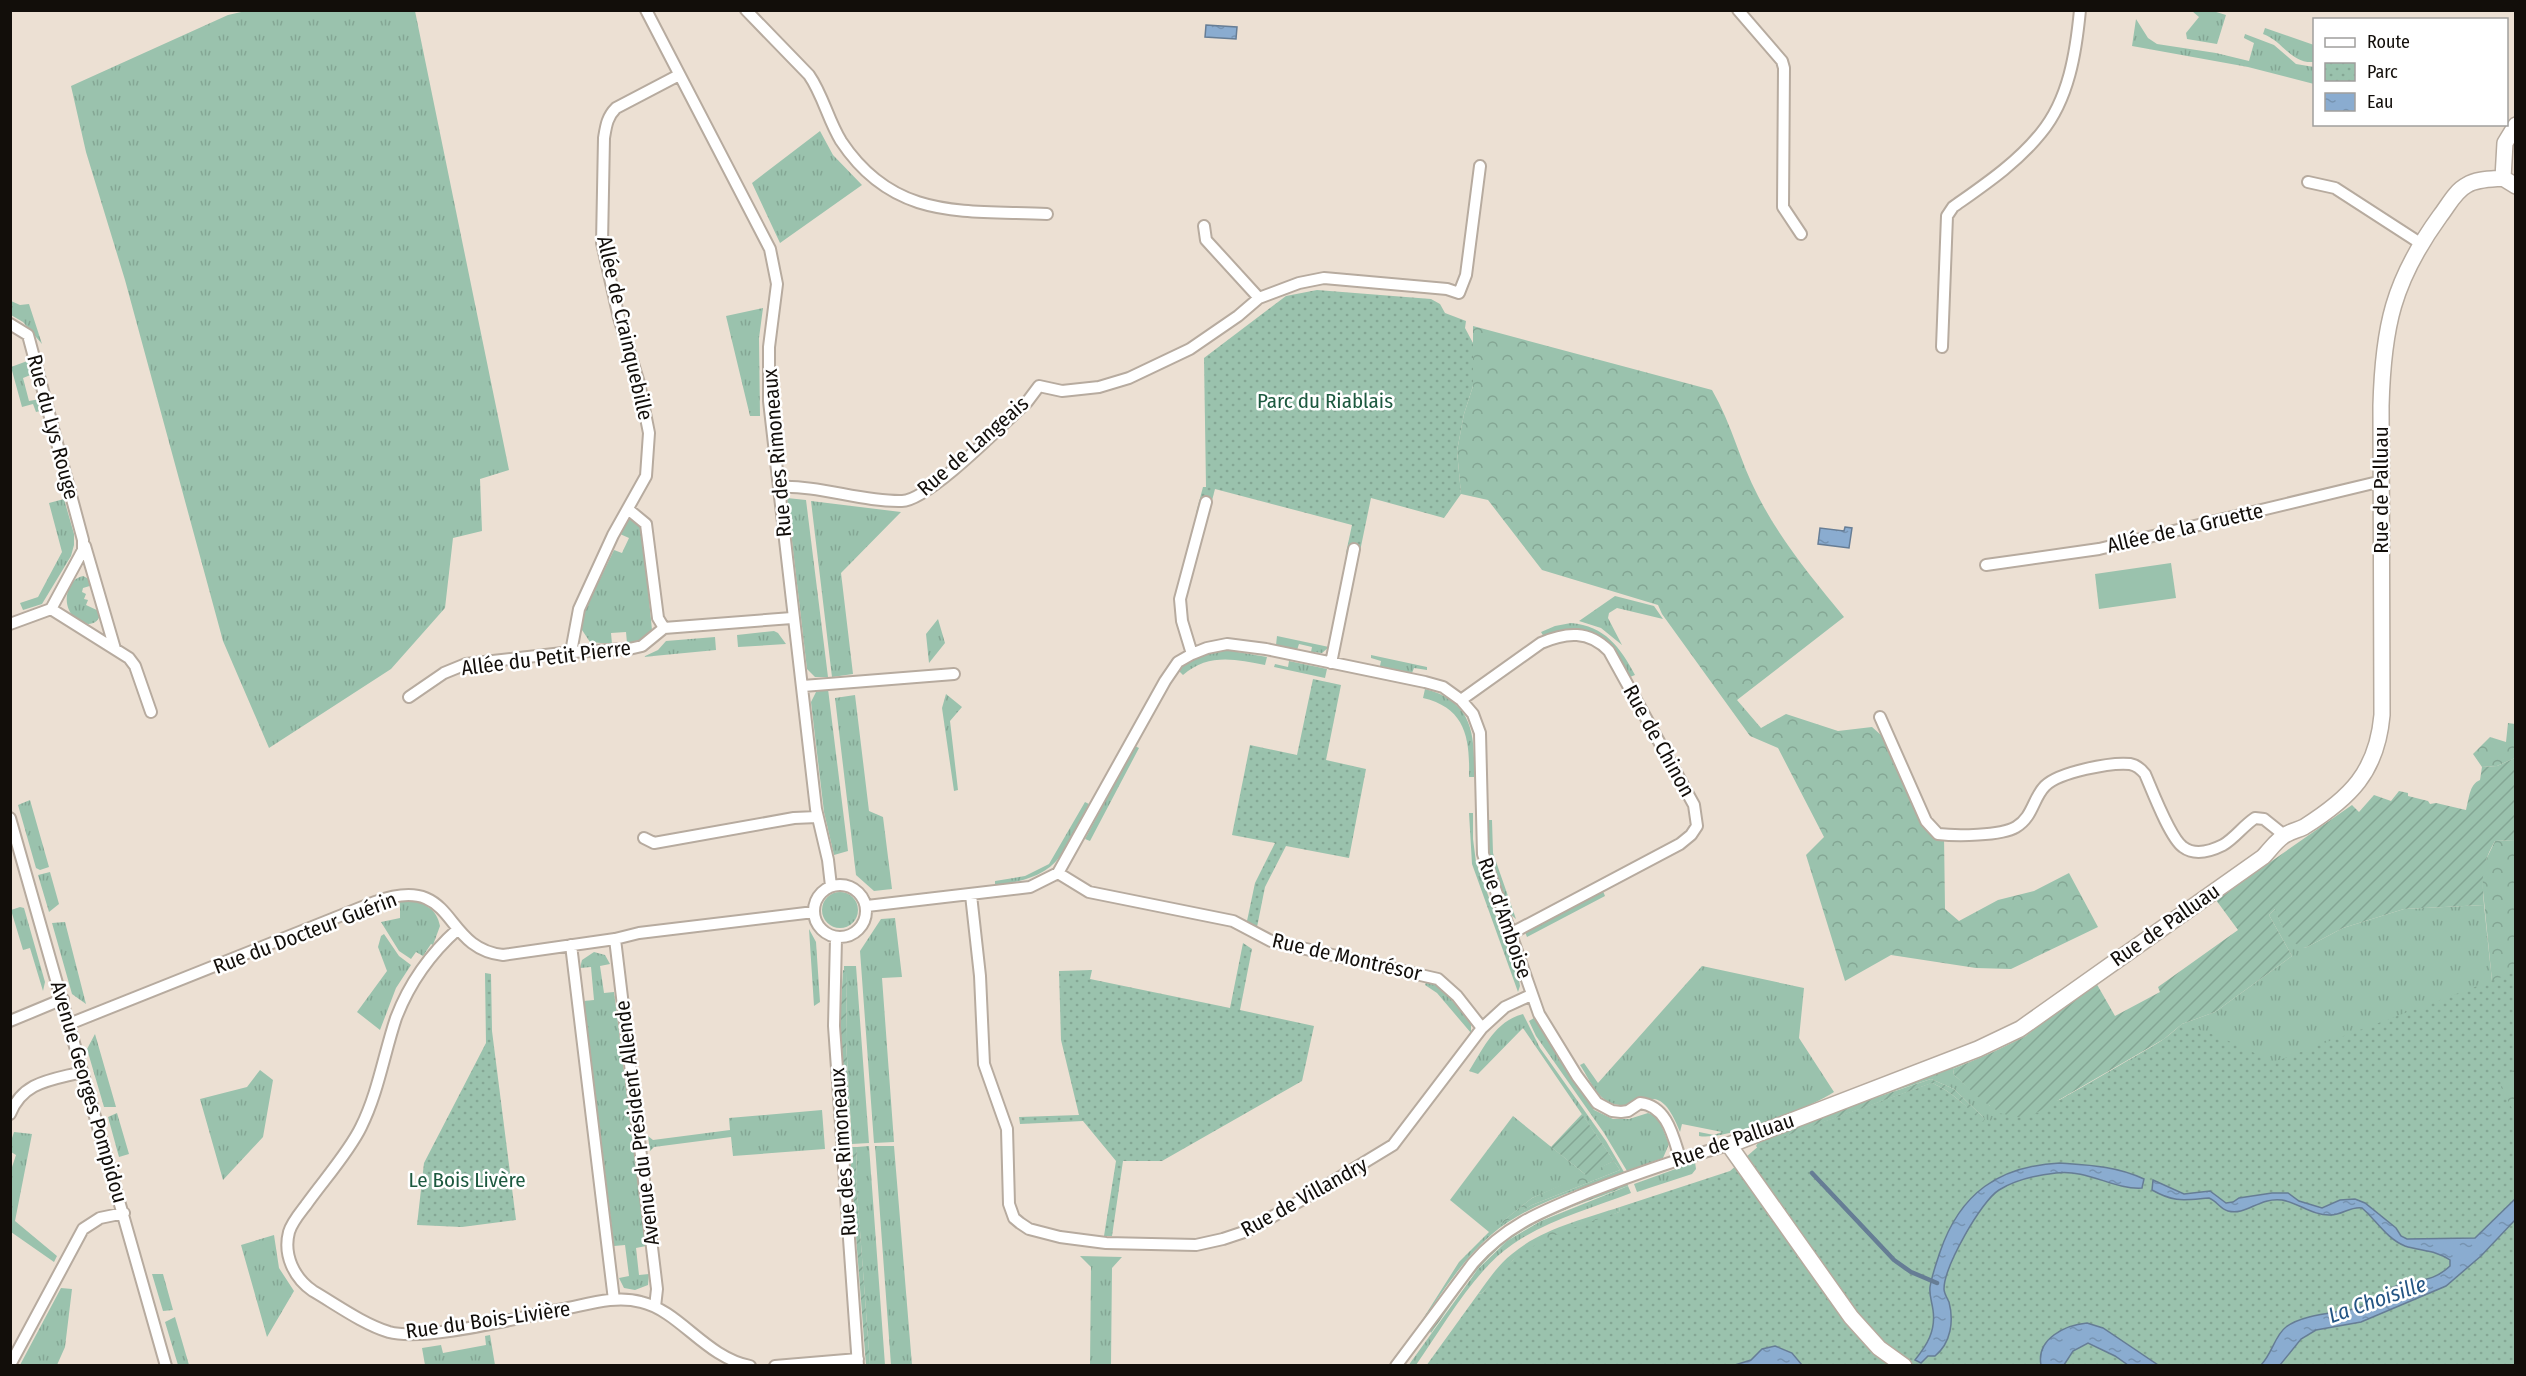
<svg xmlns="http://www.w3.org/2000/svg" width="2526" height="1376" viewBox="0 0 2526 1376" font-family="'Fira Sans Condensed',sans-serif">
<defs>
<pattern id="grass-tufts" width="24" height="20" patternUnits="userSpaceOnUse" patternTransform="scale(1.5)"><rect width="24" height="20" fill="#9ac2ad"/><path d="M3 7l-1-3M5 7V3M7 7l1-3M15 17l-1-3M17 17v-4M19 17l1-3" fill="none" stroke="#84a694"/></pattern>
<pattern id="forest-crowns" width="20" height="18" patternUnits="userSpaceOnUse" patternTransform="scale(1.5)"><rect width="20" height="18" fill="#9ac2ad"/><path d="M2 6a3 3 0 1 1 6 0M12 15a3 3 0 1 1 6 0" fill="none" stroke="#84a694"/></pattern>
<pattern id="park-dots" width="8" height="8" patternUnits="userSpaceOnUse" patternTransform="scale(1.5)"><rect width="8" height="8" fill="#9ac2ad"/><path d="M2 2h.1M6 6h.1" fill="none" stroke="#84a694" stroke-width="1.8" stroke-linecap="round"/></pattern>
<pattern id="garden-furrows" width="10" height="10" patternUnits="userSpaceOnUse" patternTransform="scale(1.5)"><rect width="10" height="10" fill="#9ac2ad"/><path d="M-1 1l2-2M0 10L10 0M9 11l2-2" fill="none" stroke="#84a694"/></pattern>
<pattern id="water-ripples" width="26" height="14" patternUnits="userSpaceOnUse" patternTransform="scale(1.5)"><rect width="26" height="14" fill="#8aacd0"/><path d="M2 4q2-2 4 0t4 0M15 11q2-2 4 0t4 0" fill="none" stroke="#7693b1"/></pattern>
</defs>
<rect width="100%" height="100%" fill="#ece0d3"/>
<path fill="url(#grass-tufts)" d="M250 10 415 11 509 470 480 479 482 531 453 538 445 608 391 669 269 748 223 641 125 280 86 152 71 86 228 15Z
M2192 11H2213L2226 15 2217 44 2187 39 2186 33 2199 17Z
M2136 19 2148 38 2157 44 2216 53 2249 61 2254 43 2244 38 2245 34 2274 45 2296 64 2314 67V84L2248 67 2132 46Z
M2265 28 2314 45V62C2291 64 2283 41 2263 34Z
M820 131 833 155 862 185 780 243 752 183Z
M11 301 20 305 29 304 42 344 23 322 11 315Z
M763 308 759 338 760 416H750L726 316Z
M30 360 33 374 23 378 29 401 40 399 44 410 36 412 33 404 22 407 11 367Z
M787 498 806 500 828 677H815L807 669Z
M64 499 74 534V545L71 556 42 604 23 610 20 603 38 597 62 552 49 503Z
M811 501 901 512 841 573 853 674 832 677Z
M631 519 642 527 652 630C646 639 637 641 627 643L626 632 611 633 612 644 590 642 580 627 583 614 614 550 622 553 629 538 620 534 627 520Z
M83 576 89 579 93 585 83 588 82 592 86 594 84 599 88 600 86 605 101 612C96 638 57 618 69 588 72 581 76 578 83 576Z
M1615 596 1654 606 1663 619 1617 608 1609 613 1608 618 1622 645 1601 628 1579 621Z
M938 619 945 643 929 663 926 634Z
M1571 623C1605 626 1620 647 1635 675L1630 677C1611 641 1588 615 1544 637L1541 632 1555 626Z
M774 631 778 633 786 644 738 647 737 635Z
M1277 636 1329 647 1322 653 1311 652 1312 647 1299 644 1297 650 1276 645Z
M715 637 716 650 643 657 658 650 666 641Z
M1226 650 1267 657 1265 665C1235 659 1208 653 1183 675L1178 670C1192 658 1208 652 1226 650Z
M1371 655 1427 667V670L1414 668 1412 673 1380 666 1381 661 1371 658Z
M1289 661 1327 669 1325 678 1274 667 1275 664 1288 667Z
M828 689 848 851 834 855 824 812 811 702 816 692Z
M1425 689C1473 701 1475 735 1474 777H1469C1470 739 1466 708 1423 698Z
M946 694 962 707 950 721 958 790 954 791 942 708Z
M855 695 869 811 883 817 892 889 874 891 856 875 835 698Z
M1135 746 1139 748 1090 841 1085 839Z
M30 800 49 867 40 870 36 868 18 805Z
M1085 802 1089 804C1059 859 1062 875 995 886V881L1025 876 1049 864Z
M1469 813H1473V839L1476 862 1519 980 1520 986 1518 992 1472 864Z
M1487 820H1492L1493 853 1516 919 1509 913 1488 854Z
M50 872 59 904 49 912 38 875Z
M1603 891 1605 896 1527 937 1525 932Z
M822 910a18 18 0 1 1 36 0a18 18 0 1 1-36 0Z
M408 900C424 902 437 909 440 926L433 945 431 944 423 956 416 952 411 959 399 951 381 922 400 918V901Z
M2484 905 2492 981 2346 1075 1762 1153 1756 1146 1759 1141 1776 1131 1775 1139 1932 1083 1984 1118 1954 1089 1931 1079 1833 1111 2053 1012 2026 1036 1953 1069 1954 1075 1990 1106 2060 1100 2170 1036 2182 1024 2215 1012 2292 956 2269 915 2276 908C2279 926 2290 939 2305 948L2343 928 2404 909Z
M20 907 24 908 45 982 43 991 30 948 23 950 11 910Z
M895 918 902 977 882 978 894 1142 874 1143 860 951 881 919Z
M65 922 86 1004 72 994 52 923Z
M809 929 816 942 820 1002 814 1006Z
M384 934 399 956 411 965 396 988 380 1030 357 1012 387 971 378 947 381 936Z
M594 952 605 955 610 964 600 966 604 993 614 992 646 1246 636 1248 639 1275 649 1274 648 1285 635 1290 624 1288 619 1278 629 1276 625 1245 614 1246 584 1001 594 1000 591 967 580 968 582 960Z
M844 966H856L869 1143 852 1144 846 1040 847 972 844 970Z
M1702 966 1804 988 1799 1038 1834 1092C1810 1108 1726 1141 1699 1136V1132L1714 1135 1722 1132 1682 1124 1680 1132C1656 1070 1641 1117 1609 1102 1596 1096 1588 1077 1580 1065L1584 1063 1598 1083Z
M1427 980 1442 988 1471 1024V1033L1437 993 1425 985Z
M1523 1014 1540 1048 1606 1141 1624 1172C1580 1190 1528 1203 1491 1235 1459 1263 1436 1302 1412 1336L1459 1262 1489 1232 1450 1200 1513 1116 1586 1175 1532 1198 1502 1222 1532 1205 1620 1170 1523 1028 1478 1074 1469 1071C1483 1049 1495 1021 1523 1014Z
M1534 1018 1594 1110 1613 1119H1629L1648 1113 1658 1117 1669 1144 1663 1158 1627 1171 1604 1133 1536 1036 1529 1021Z
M95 1034 116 1107H104L87 1049Z
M260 1070 273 1080 263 1137 223 1180 200 1099 247 1087Z
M822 1110 825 1149 733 1156 731 1137 654 1147 650 1151 648 1136 653 1140 730 1130 729 1118Z
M117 1113 129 1154 119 1157 108 1117Z
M14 1132 32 1134 15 1221 57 1256 54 1262 11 1232V1170L16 1155 11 1152V1141Z
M869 1146 885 1365H870L856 1177 857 1147Z
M875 1146H894L912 1365H891Z
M1695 1162 1696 1169 1692 1174 1637 1192 1634 1184Z
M1628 1186 1631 1193C1592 1208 1548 1220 1513 1244 1474 1270 1443 1327 1416 1365L1408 1366 1478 1269 1507 1241 1541 1221Z
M274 1235 279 1268 294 1291 267 1337 241 1245Z
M1080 1256 1122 1257 1112 1268 1111 1365H1090L1091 1267Z
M152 1274H163L173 1310 163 1311Z
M61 1288 72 1289 65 1347 57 1365H20Z
M175 1317 189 1365H178L165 1322Z
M490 1335 495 1365H425L422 1348 441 1345 443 1353 486 1345 485 1336Z"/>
<path fill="url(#forest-crowns)" d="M1473 326 1712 390C1732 424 1740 462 1758 496 1781 541 1812 578 1844 617L1737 700 1761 728 1786 714 1838 731 1872 727 1891 744 1926 821 1944 835 1945 909 1959 921 1998 900 2034 891 2069 873 2098 927 2011 969 1976 968 1891 955 1845 981 1806 855 1824 837 1778 748 1750 736 1662 614 1658 605 1542 570 1488 500 1461 494 1457 451 1464 414 1473 386Z
M2508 723 2515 724V758L2497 766 2482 767 2473 754 2490 737 2506 742Z
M2515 840V1197L2274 1062 2492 981 2482 881 2483 866 2495 841Z
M1614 1161 1620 1170 1532 1205 1489 1232 1532 1198Z
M1620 1207 1619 1212 1530 1249 1513 1260 1482 1293 1478 1294C1488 1280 1498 1265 1512 1254 1541 1229 1584 1219 1620 1207Z"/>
<path fill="url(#park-dots)" d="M1317 290 1431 299 1440 304 1445 313 1466 321 1465 328 1473 343V386L1464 414 1457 451 1461 494 1444 518 1371 498 1359 556 1346 553 1352 525 1215 489 1208 516 1196 513 1203 487H1206L1204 358 1286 296Z
M1313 679 1341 685 1326 760 1366 769 1349 858 1286 846 1265 887 1257 927 1247 921 1255 883 1275 843 1232 835 1250 745 1297 755Z
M1243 943 1252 949 1240 1010 1314 1026 1302 1081 1162 1161H1123L1112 1236H1104L1116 1161 1083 1121 1020 1124 1019 1117 1079 1115 1061 1040 1059 971 1092 970 1090 979 1230 1008Z
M2515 972V1067L2501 1087 2515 1114V1365L1426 1366 1478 1294 1482 1293C1492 1282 1502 1269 1514 1259 1543 1236 1584 1224 1619 1212L1620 1207 1730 1171 1761 1144 1774 1140 1932 1083C1952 1091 1967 1108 1983 1122L1985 1119 1991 1121C1997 1107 2008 1117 2021 1117 2027 1117 2034 1114 2040 1112 2085 1083 2143 1060 2182 1024L2220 1037 2274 1062Z
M485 973 491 974 492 1031 516 1220 462 1227 417 1225 424 1163 486 1043Z"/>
<path fill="url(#garden-furrows)" d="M2515 758V840L2495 841C2481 865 2482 878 2484 905L2404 909 2343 928 2305 948C2288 944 2280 923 2275 909L2269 915 2292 956 2215 1012 2182 1024 2164 1039 2031 1116C2000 1124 1975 1093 1954 1075L1953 1069 1991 1053 2026 1036 2053 1012 2095 981 2115 1016 2160 992 2158 987 2238 930 2216 900 2352 805 2359 812 2374 795 2391 801 2399 791 2408 793V796L2428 801 2430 804 2436 803 2466 810C2469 800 2469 784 2480 780L2482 767 2497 766Z
M843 970 847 971 846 1040 850 1117H847L840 1025Z
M1931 1079 1954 1089 1985 1119 1983 1122C1967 1108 1952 1091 1932 1083L1774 1140V1135L1794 1125Z
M1582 1114 1614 1161 1586 1175 1551 1147Z
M852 1147H857L856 1177 870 1365H866L850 1159 853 1158Z
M1627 1183 1628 1186C1581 1204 1527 1219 1490 1256 1467 1279 1450 1307 1431 1333L1429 1329C1450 1301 1470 1265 1499 1243 1536 1214 1583 1200 1627 1183Z"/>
<path fill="#9ac2ad" d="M2171 563 2176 598 2099 609 2095 574Z"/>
<path fill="url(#water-ripples)" stroke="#667d95" stroke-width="1.5" d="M1206 25 1237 27 1236 39 1205 37Z
M1845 527 1852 528 1849 548 1818 544 1820 528 1844 531Z
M2060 1163C2088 1165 2117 1166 2144 1179L2142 1188C2114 1190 2088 1169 2056 1173 2038 1175 2015 1180 1999 1190 1981 1201 1944 1267 1944 1289 1944 1293 1947 1298 1949 1302 1954 1321 1951 1343 1935 1356H1928L1921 1363 1915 1360C1927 1345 1936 1331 1933 1310 1932 1302 1929 1295 1930 1287 1932 1275 1936 1264 1940 1252 1960 1193 1999 1166 2060 1163Z
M2153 1180 2184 1194 2210 1191 2226 1203 2233 1202 2239 1198 2272 1193H2288L2299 1201 2322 1208 2340 1200 2355 1199 2365 1203 2396 1228 2401 1236 2407 1239 2475 1238 2515 1199V1220L2481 1256 2446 1286 2361 1322 2316 1330 2301 1339 2280 1365H2261C2272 1354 2275 1335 2286 1327 2303 1314 2337 1313 2358 1308 2371 1305 2383 1293 2394 1287 2415 1277 2430 1285 2450 1266V1260C2436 1250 2420 1251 2405 1246 2387 1239 2376 1220 2362 1208 2351 1206 2342 1215 2331 1215 2313 1216 2299 1203 2282 1200 2259 1197 2246 1216 2228 1211 2220 1209 2217 1201 2209 1198 2184 1200 2175 1203 2152 1190Z
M2087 1323 2103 1328 2158 1365H2128L2115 1356 2088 1343 2073 1351 2064 1365H2041C2036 1339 2065 1325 2087 1323Z
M1775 1346 1792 1353 1802 1365H1735L1751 1360 1762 1349Z"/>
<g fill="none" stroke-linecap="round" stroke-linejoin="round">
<path stroke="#667d95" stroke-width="4.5" d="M1812 1173 1894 1260 1911 1272 1937 1283"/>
<defs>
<path id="street" d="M646 10 770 249 777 284 769 347V401L816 809 828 860 831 886
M746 10 809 75C823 95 828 120 841 141 894 221 963 210 1047 214
M1738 10 1782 61 1784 68 1783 207 1801 234
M2308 182 2335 188 2420 243
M1204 226 1206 240 1259 298
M10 324 28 335 83 540V550L51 609 10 624
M1942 347 1947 216 1953 207C1984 185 2017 163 2041 133 2069 99 2076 52 2080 10
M779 487C820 485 861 502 902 501 928 501 1004 423 1027 402L1039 386 1062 391 1099 387 1129 378 1190 349 1238 316 1259 298 1299 283 1324 278 1447 289 1459 293 1466 275 1480 166
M629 510 646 524 658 618 664 628
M85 546 115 649
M1986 565 2099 549 2382 481
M51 609 129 658 135 666 151 712
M571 652 579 609 613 535 646 476 649 433 639 383 619 318 602 243 604 138C606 126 607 117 616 108L679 75
M1192 654 1182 621 1180 599 1206 502
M1331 663 1354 549
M803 686 954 674
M409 697 444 673 466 664 571 652 629 649 642 646 664 628 792 618
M1461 700 1541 643C1566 632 1589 630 1609 651L1694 805 1697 826 1691 835 1680 844 1510 934
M1880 717 1926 821 1938 834C1956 836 2001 836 2016 827 2033 817 2033 798 2045 786 2059 772 2111 762 2130 764 2136 765 2141 769 2145 774 2152 790 2170 838 2183 847 2195 856 2211 851 2223 845 2235 838 2243 826 2255 818L2264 819 2284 835
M10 818 166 1366
M644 838 654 843 794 818 817 817
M1058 873 1089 892 1233 921 1271 941 1438 979 1457 996 1482 1028
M814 911a26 26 0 1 1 52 0a26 26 0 1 1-52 0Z
M971 895 980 976 984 1064 1007 1129 1009 1204 1014 1218 1020 1223 1029 1229 1060 1237 1106 1243 1196 1245 1223 1239 1247 1231 1314 1193 1393 1145 1482 1028 1505 1007 1531 995
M867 906 1030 887 1058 873 1165 681 1178 662 1192 654 1207 648 1227 644 1266 649 1425 682 1443 687 1461 700 1473 714 1480 733 1483 854 1539 1014 1577 1076 1597 1103 1612 1111 1621 1112 1628 1111 1640 1103C1667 1106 1673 1136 1680 1158
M458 929C431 953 409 984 396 1018 384 1054 378 1093 361 1127 349 1152 323 1181 306 1205 300 1213 292 1222 289 1232 283 1255 294 1278 313 1291 337 1305 363 1324 389 1332 426 1342 523 1316 564 1309 589 1304 616 1295 641 1302 680 1311 705 1357 750 1366
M836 938 834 1026 858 1366
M615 939 657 1289 655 1307
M571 945 614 1300
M10 1021 63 999
M69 1024 375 902C458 872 440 948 503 955L615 939 639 933 814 912
M10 1114C23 1081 52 1080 82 1072
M10 1365 83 1229 100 1218 124 1213
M775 1366 858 1359
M1396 1366 1473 1263C1507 1224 1543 1211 1589 1192 1635 1174 1681 1158 1729 1145"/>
<path id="secondary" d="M2503 178 2505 143 2516 125
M2503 178 2516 186
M1904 1366 1879 1348 1851 1317 1729 1145 1978 1049 2020 1029 2263 857C2270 850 2278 838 2287 834 2292 831 2298 830 2304 827 2350 798 2377 772 2382 715L2381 406C2383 327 2393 281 2440 216 2448 206 2455 191 2467 185 2476 179 2492 179 2503 178"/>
</defs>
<use href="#street" stroke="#b7ab9f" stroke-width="14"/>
<use href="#secondary" stroke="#b7ab9f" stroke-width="18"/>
<use href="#street" stroke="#fff" stroke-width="10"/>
<use href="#secondary" stroke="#fff" stroke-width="15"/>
</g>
<g text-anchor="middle" stroke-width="5" stroke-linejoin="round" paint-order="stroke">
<g font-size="21" fill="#120e0a" stroke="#fff">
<text transform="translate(625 328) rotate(77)" y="7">Allée de Crainquebille</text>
<text transform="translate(53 427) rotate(75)" y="7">Rue du Lys Rouge</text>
<text transform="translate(973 446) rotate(-41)" y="7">Rue de Langeais</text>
<text transform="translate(777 453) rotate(-95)" y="7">Rue des Rimoneaux</text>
<text transform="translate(2381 490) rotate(-90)" y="7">Rue de Palluau</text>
<text transform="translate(2185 528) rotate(-13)" y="7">Allée de la Gruette</text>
<text transform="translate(546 658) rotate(-7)" y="7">Allée du Petit Pierre</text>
<text transform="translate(1659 741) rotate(61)" y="7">Rue de Chinon</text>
<text transform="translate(1505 918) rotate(71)" y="7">Rue d'Amboise</text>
<text transform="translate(2165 925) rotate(-35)" y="7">Rue de Palluau</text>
<text transform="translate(305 933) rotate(-21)" y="7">Rue du Docteur Guérin</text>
<text transform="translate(1347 957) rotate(13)" y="7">Rue de Montrésor</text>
<text transform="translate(89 1092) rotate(74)" y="7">Avenue Georges Pompidou</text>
<text transform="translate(637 1123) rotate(-97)" y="7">Avenue du Président Allende</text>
<text transform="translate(1733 1140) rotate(-19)" y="7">Rue de Palluau</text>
<text transform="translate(843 1152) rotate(-94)" y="7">Rue des Rimoneaux</text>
<text transform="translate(1304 1197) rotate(-29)" y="7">Rue de Villandry</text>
<text transform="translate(488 1320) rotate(-8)" y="7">Rue du Bois-Livière</text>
</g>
<g font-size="21" fill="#1d593f" stroke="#fff">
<text x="1325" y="408">Parc du Riablais</text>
<text x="467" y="1187">Le Bois Livère</text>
</g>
<g font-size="22" font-style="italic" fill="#245584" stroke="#fff">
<text transform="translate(2377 1299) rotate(-19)" y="8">La Choisille</text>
</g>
</g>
<rect width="2526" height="1376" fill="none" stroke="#120e0a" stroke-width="24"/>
<rect x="2313" y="18" width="195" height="108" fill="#ffffff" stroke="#a09f9d" stroke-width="1.5"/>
<rect x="2325" y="38" width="30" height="9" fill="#ffffff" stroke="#a09f9d" stroke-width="1.5"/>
<text x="2367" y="48" font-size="18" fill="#120e0a">Route</text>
<rect x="2325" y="63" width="30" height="18" fill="url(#park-dots)" stroke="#a09f9d" stroke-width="1.5"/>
<text x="2367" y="78" font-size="18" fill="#120e0a">Parc</text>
<rect x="2325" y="93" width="30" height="18" fill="url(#water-ripples)" stroke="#a09f9d" stroke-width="1.5"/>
<text x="2367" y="108" font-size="18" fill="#120e0a">Eau</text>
</svg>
